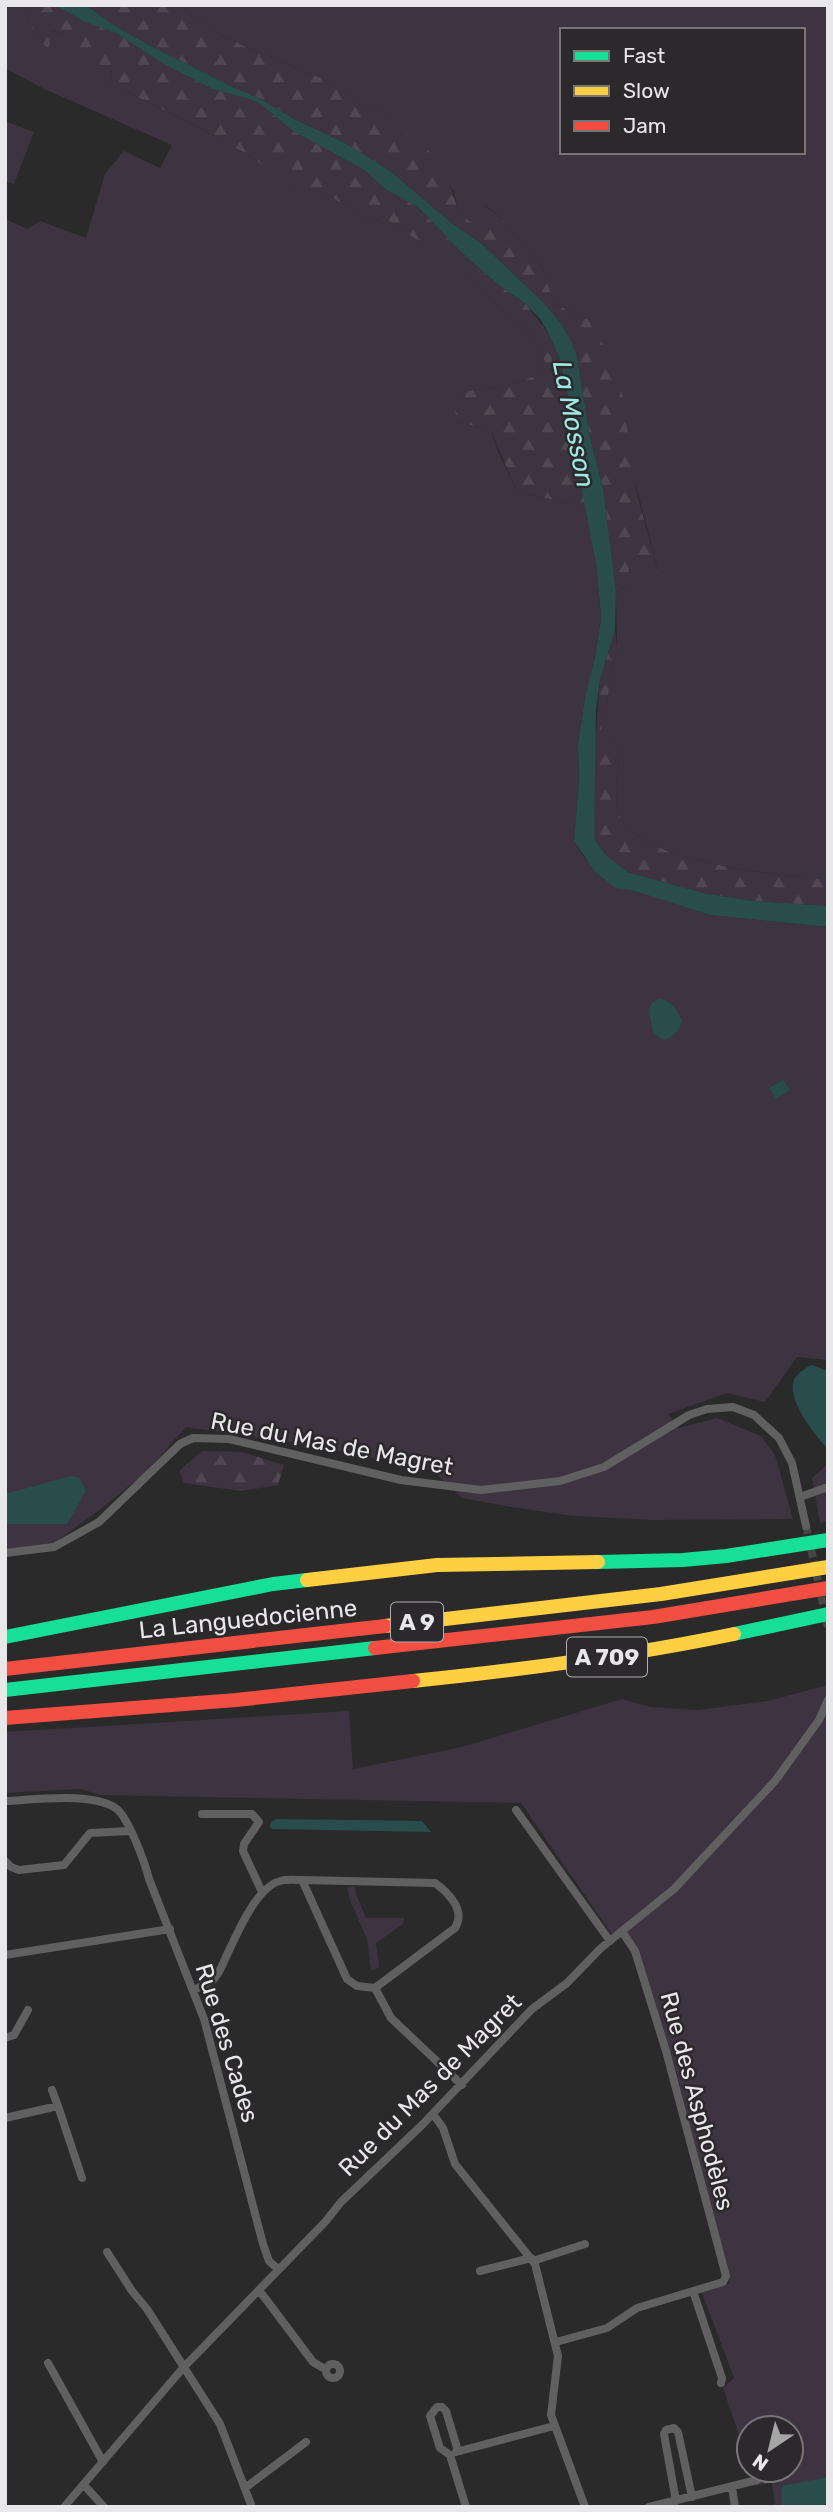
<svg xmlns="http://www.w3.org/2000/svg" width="833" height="2512" viewBox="0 0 833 2512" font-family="Rubik,sans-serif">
<defs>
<pattern id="forest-firs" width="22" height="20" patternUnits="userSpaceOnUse" patternTransform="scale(1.75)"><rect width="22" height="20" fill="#3e3340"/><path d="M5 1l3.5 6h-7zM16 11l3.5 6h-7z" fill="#514752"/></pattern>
</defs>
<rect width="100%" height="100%" fill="#2a2a2a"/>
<path fill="#3e3340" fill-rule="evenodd" d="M5 5H23L37 40 48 48 50 30 62 34 76 47 112 71 109 85 130 93C192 126 265 155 314 207L324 193 375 223 382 216 417 240 436 244 478 288 534 337 545 362 535 376 511 385 455 393 456 421 491 431 498 451 517 492 587 507 596 563 601 618 592 674 585 698 578 744 579 779 574 841 583 856 603 879 631 890 710 915 828 927V1360L797 1357 765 1402 727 1393 668 1414 679 1428 717 1418 761 1436 775 1455 793 1519 653 1520 574 1516 511 1507 462 1498 432 1470 415 1466 291 1442 186 1427 144 1474 93 1515 52 1544 5 1558V219L28 229 40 221 86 238 105 174 124 151 160 168 172 145 44 89 5 68Z
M178 5H828V880C780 874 631 865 617 808 614 797 619 763 620 749L601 732 617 647 616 592 626 587 629 562 659 575 594 322 554 304 543 269 503 220 485 205 475 225 459 214 454 192 421 143 394 128 384 113 362 106 332 83 224 37ZM562 30H803V152H562Z
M5 121 34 132 14 184 5 181Z
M828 1464V1521L820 1523 812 1478Z
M828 1685V2507H775L772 2482 755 2486 751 2470H791V2428H749V2465L723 2388 734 2378 702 2293 730 2283 677 2074 636 1945 611 1933 521 1803 101 1795 80 1789 5 1793V1732L349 1711 353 1769 462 1747 622 1699 650 1707 698 1710 768 1701Z
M355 1886 356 1894 366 1918H404L403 1924 376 1943 379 1967 371 1971 367 1939 351 1903 347 1888Z"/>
<path fill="url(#forest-firs)" d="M23 5H54L85 22 116 33 164 64 212 89 249 99 260 104 293 131 364 170 385 189 418 207 462 253 501 287 526 304 549 334 560 359 570 406 574 448 587 507 517 492 491 431 456 421 454 393 511 385 535 376 545 362 534 337 478 288 436 245 417 240 382 216 375 223 324 193 314 208C265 155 193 126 130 93L109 85 112 71 73 66 75 47 62 34 51 30 49 49 37 40Z
M86 5H178L224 37 332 83 362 106 384 113C399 136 404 128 421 143 440 159 454 191 459 214L475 224 484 205 503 220 543 269 554 304 594 322 622 392 637 494 659 575 645 580 630 563 626 587 616 592 603 488 590 437 576 352 562 325 543 302 482 244 453 224 390 171 345 143 296 120 259 98 233 87 149 45 112 24Z
M615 630 617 647 601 732 620 749C619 762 614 796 617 808 631 865 780 874 828 880V906L754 901 707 894 627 872 605 854 594 838V758L600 680Z
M202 1451 242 1452 284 1465 278 1485 241 1491 184 1483 179 1471Z"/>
<path fill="#284d4c" d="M54 5H86L112 24 149 45 233 87 259 98 296 120 345 143 390 171 453 224 482 244 543 302 562 325 576 352 590 437 603 488 616 592 615 630 600 680 596 710 594 838 605 854 627 872 707 894 754 901 828 906V927L710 915 631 890 616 888 596 873 574 841 579 779 578 744 585 698 595 657 601 618 600 605 596 563 574 448 570 406 560 359 549 334 540 319 526 304 501 287 462 253 418 207 385 189 364 170 293 131 260 104 249 99 212 89 164 64 116 33 85 22Z
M659 998C671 1001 677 1009 682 1021 680 1030 672 1039 663 1040L653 1033 649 1010 652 1003Z
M783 1080 790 1090 776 1099 769 1088Z
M811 1365 828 1371V1449C815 1435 786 1399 794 1380 797 1373 805 1369 811 1365Z
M71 1476 80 1478 86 1491 67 1524H5V1494Z
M276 1819 422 1821 431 1832 273 1829 269 1827 272 1821Z
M828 2477V2507H782V2486Z"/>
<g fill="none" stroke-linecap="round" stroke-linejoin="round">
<path stroke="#464647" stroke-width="8" stroke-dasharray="8 4" stroke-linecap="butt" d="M806 1526 828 1627"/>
<path stroke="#606060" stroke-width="8" d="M800 1497 828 1487
M5 1553 54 1547 99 1522 180 1444 193 1438 229 1439 401 1480 481 1490 560 1481 604 1467 689 1415 707 1409 733 1407 754 1415 779 1438 792 1463 806 1526
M5 1801C33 1800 96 1791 118 1810 130 1822 145 1863 149 1879L204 2019 263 2244 269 2261 278 2269
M516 1810 610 1941
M202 1814H252L259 1822 244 1844 243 1851 262 1892
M5 1861 11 1867 19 1870 64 1865 90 1833 129 1831
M302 1880 435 1883C449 1893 466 1911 455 1928L375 1988
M5 1955 170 1929
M194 1990 213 1980 219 1972C231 1948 253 1888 280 1881 287 1879 295 1880 302 1880L347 1979 357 1986 375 1988 391 2018 462 2085
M5 2038 14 2035 28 2010
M52 2090 58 2106
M433 2114 443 2128 455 2164 535 2264 558 2356 551 2415 585 2507
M5 2118 58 2106 82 2178
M107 2252 132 2291 147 2309 220 2424 252 2507
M533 2261 585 2244
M480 2271 531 2258
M259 2290 313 2362 325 2369
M693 2291 722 2378 721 2383
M556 2342 607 2328 637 2308 723 2282 726 2276 666 2051 635 1951 623 1933
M48 2363 103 2462
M326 2371a7 7 0 1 1 14 0a7 7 0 1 1-14 0Z
M458 2451 446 2411 442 2407H437L430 2416 440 2448 450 2455 466 2507
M456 2452 554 2426
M84 2485 104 2507
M732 2487 735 2507
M245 2488 306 2442
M676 2501 664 2434 666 2430 674 2428 678 2432 692 2497
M64 2507 183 2368 326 2221 341 2202 423 2124 532 2009 567 1983 601 1948 674 1889 775 1781 819 1720 828 1700
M649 2507 757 2480"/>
<path stroke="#16e098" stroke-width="14" d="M598 1562 683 1560 726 1556 828 1540
M734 1634 828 1614
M5 1637 273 1584 307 1580
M5 1690 375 1648"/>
<path stroke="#ffcf43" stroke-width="14" d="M307 1580 437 1565 598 1562
M385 1626 661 1594 828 1567
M413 1681C521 1670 628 1656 734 1634"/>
<path stroke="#f24e42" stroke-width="14" d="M375 1648 653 1617 828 1588
M5 1669 385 1626
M5 1718 236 1700 413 1681"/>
</g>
<g text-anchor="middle" stroke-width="5" stroke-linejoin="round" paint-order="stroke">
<g fill="#2b292b" stroke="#afaeb0" stroke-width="2">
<rect x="391" y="1602.5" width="52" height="39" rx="5"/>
<rect x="567" y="1637.5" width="80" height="39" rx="5"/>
</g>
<g font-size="23" font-weight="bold" fill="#e8e7e9">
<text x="417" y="1630">A 9</text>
<text x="607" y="1665">A 709</text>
</g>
<g font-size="24" fill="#e8e7e9" stroke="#2b292b">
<text transform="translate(332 1444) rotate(11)" y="8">Rue du Mas de Magret</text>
<text transform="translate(248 1619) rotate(-6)" y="8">La Languedocienne</text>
<text transform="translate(227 2043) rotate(73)" y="8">Rue des Cades</text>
<text transform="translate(430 2085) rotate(-45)" y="8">Rue du Mas de Magret</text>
<text transform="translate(697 2101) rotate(75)" y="8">Rue des Asphodèles</text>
</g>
<g font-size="26" font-style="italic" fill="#9deae5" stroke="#2b292b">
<text transform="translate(574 424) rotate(79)" y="9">La Mosson</text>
</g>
</g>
<rect width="833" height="2512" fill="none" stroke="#e8e7e9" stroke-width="14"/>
<rect x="560" y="28" width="245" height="126" fill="#2b292b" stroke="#777577" stroke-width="2"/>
<rect x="574" y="51" width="35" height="10" fill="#16e098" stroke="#777577" stroke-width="2"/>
<text x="623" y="63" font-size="21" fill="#e8e7e9">Fast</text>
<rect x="574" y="86" width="35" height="10" fill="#ffcf43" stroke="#777577" stroke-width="2"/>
<text x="623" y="98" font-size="21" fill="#e8e7e9">Slow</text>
<rect x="574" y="121" width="35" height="10" fill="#f24e42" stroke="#777577" stroke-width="2"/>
<text x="623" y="133" font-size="21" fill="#e8e7e9">Jam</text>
<g transform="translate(770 2449) rotate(215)"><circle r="33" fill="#2b292b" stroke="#777577" stroke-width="2"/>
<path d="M0-5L12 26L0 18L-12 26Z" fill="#a6a5a6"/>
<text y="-10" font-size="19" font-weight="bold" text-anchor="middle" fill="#e8e7e9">N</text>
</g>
</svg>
